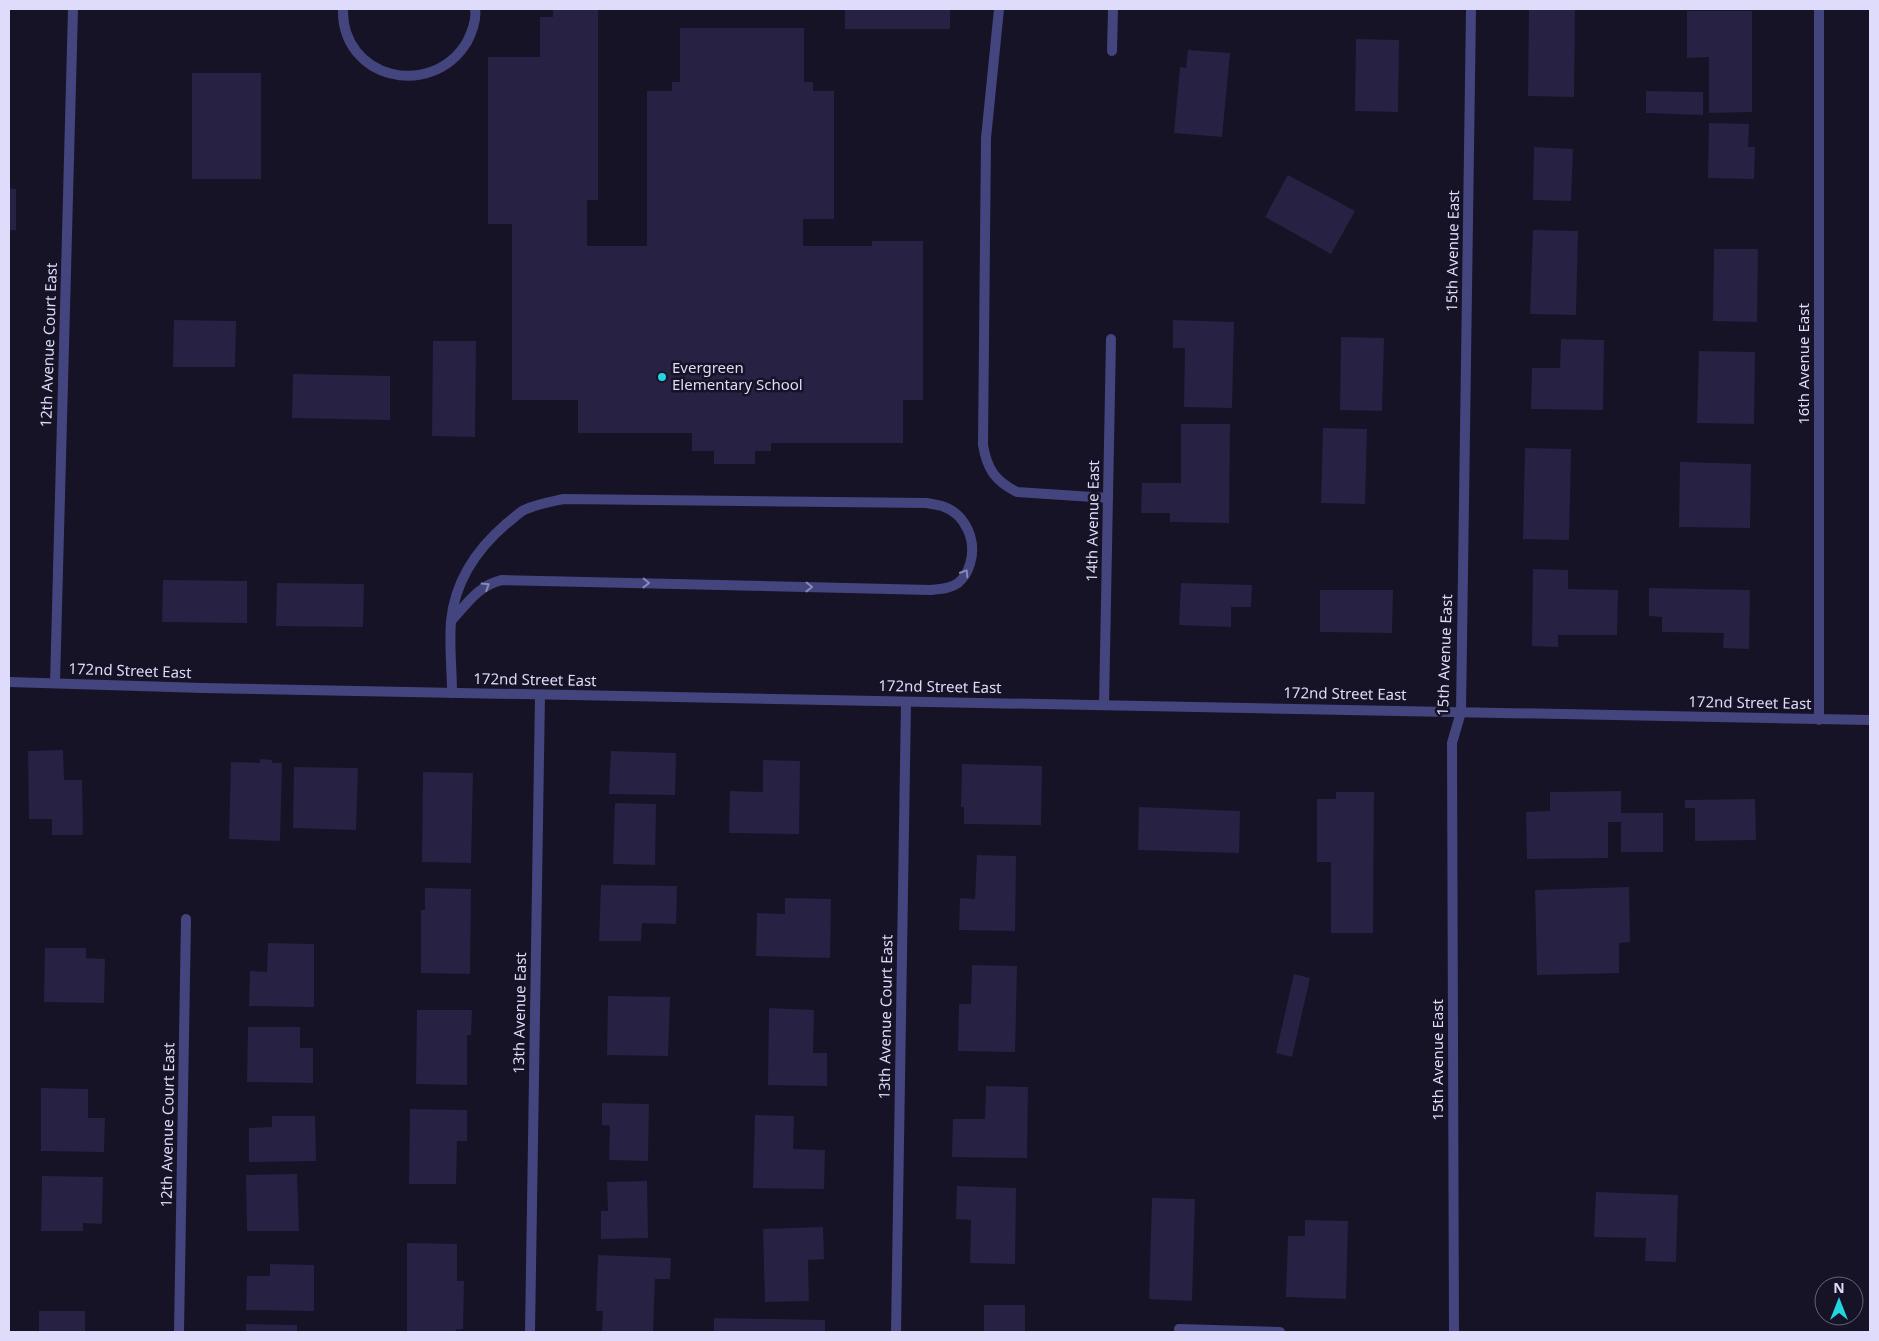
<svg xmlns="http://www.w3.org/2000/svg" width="1879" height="1341" viewBox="0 0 1879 1341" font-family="'Noto Sans',sans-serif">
<rect width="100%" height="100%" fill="#151325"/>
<path fill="#272144" d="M553 9H598V200H587V246H647V91H672V82H680V28H804V82H813V91H834V219H803V246H872V241H923V400H903V443H771V451H755V464H714V451H692V433H578V400H512V224H488V57H540V17H553Z
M845 9H950V29H845Z
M1529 9H1575L1574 97 1528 96Z
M1687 11H1752V112L1709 113V57L1687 58Z
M1356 39 1399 40 1398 112 1355 111Z
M1188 50 1230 53 1222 137 1174 133 1180 67 1186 68Z
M192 73H261V179H192Z
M1646 91 1703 92V115L1646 113Z
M1709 123 1749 124 1748 147H1755L1754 179 1708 178Z
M1534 147 1573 149 1571 201 1533 200Z
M1288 175 1355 211 1331 254 1265 217Z
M9 188 16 189V230H9Z
M1533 230 1578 231 1576 315 1530 314Z
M1714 249H1758L1757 322 1713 321Z
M174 320 236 321 235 367H173Z
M1173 320 1234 322 1232 408 1184 407 1185 348H1173Z
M1341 337 1384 338 1382 411 1340 410Z
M1561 339 1604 340 1603 410 1531 409 1532 368H1560Z
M433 341H476L475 437 432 436Z
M1699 351 1755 352 1754 424 1697 423Z
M293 374 390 376V420L292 418Z
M1181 424H1230L1229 523 1170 522V513H1141L1142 483H1181Z
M1323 428 1367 429 1365 504 1321 503Z
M1525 448 1571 449 1569 540 1523 539Z
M1680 462 1751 464 1750 528 1679 527Z
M1533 569 1568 570V589L1618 590 1617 635H1558V647L1532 646Z
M163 580 247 581V623L162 622Z
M277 583 364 584 363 627 276 626Z
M1181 583 1252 585 1251 607H1231V627L1179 625Z
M1649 588 1750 590 1749 649 1723 648 1724 633 1662 632V617L1649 616Z
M1320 590H1393L1392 633 1320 632Z
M63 750 64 780H82L83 835H52V819H29L28 751Z
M611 751 676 753 675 795 609 794Z
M260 759 272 760V763H282L280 841 229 839 231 762 260 763Z
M763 760 800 761 799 834 729 833 730 791 763 792Z
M962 764 1042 766 1041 825 964 824V807H961Z
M294 767 358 768 356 830 293 828Z
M423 772 473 773 471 863 422 862Z
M1621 791V813H1663V852H1621V822H1608V858L1527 859 1526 812 1550 811V792Z
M1336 792H1374L1373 933H1331V862H1317V799H1336Z
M1755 799 1756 840 1695 841V808H1685V800Z
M615 803 656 804 655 865 613 864Z
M1139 807 1240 811 1239 853 1138 850Z
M977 855 1016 856 1015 931 959 930 960 898 975 899Z
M601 885 677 886 676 924 642 923 641 941H599Z
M1629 887 1630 942 1619 943V973L1537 975 1535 890Z
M425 888 471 889 470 974 421 973V910H425Z
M785 898 831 899 830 958 756 956 757 913 785 914Z
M268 943 314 944V1007L249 1006 250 971 267 972Z
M45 948H86V958L105 959 104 1003 44 1002Z
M972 965 1017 966 1015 1052 958 1051 959 1004H971Z
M1294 974 1310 978 1292 1057 1276 1053Z
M608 996 670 997 668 1056 607 1055Z
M769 1008 814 1010 813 1053H827V1086L768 1085Z
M417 1010H472L471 1035H467V1085L416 1084Z
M248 1027H300V1048H313V1083L247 1082Z
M986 1086 1028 1087 1027 1158 952 1157 953 1119H985Z
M41 1088 88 1089V1118H105L104 1152 41 1151Z
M602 1103 649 1104 648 1161 609 1160 610 1126 602 1125Z
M410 1109 467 1110V1141H457L456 1184H409Z
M755 1115 794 1116 793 1149 825 1150 824 1189 753 1188Z
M272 1116H315L316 1161 249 1162V1128L272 1127Z
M297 1174 299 1231H247L246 1175Z
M42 1176 103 1177 102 1224 83 1223V1231H41Z
M647 1181 648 1238 601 1239V1211H608L607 1182Z
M957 1186 1016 1188 1015 1264 970 1263 971 1220 956 1219Z
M1596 1192 1678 1195 1676 1262 1645 1261 1646 1238 1594 1237Z
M1152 1198 1195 1199 1192 1301 1149 1299Z
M1305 1220 1348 1221 1346 1299 1286 1297 1288 1236H1305Z
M823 1227 824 1259 808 1260 809 1301 765 1302 763 1229Z
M407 1243 457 1244V1281H464L463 1329H456V1332H407Z
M598 1255 671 1258 670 1279H655L653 1332H602L603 1311H596Z
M270 1264 314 1265V1311L246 1310 247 1276H270Z
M984 1305H1025V1332H984Z
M39 1311H85V1332H39Z
M714 1318 825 1320V1332H714Z
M246 1324 297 1325V1332H246Z"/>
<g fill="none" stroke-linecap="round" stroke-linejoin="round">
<path stroke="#44447e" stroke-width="10" d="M343 9C341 78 431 101 467 42 472 32 477 20 475 9
M999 9 986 138 983 445C987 469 995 481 1017 492L1108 498
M451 621C467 604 479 585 502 580L931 590C940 589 950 589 958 583 964 578 968 571 970 564 977 541 966 514 942 506 938 505 932 504 927 503L564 499C550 502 537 504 524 510 518 513 512 520 506 524 477 549 455 581 451 621 449 645 452 669 452 693
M1179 1329 1280 1332"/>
<path stroke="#44447e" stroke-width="10" d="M1112 51 1113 9
M55 683 73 9
M1104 705 1111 339
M1819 720V9
M179 1332 186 919
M530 1332 540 695
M896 1332 906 702
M1454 1332 1452 743 1461 712 1471 9"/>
<path stroke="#44447e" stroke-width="10" d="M9 682 203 688 1870 720"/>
</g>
<defs><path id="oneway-chevron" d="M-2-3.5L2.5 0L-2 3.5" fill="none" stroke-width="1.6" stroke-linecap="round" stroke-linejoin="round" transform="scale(1.25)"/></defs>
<g stroke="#8988b6">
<use href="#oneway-chevron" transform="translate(965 573) rotate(-58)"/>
<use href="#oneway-chevron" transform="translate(646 583) rotate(1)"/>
<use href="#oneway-chevron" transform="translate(486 586) rotate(-32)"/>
<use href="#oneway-chevron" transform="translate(809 587) rotate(1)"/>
</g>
<circle fill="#21d5e1" stroke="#151325" stroke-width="2" cx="662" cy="377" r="5"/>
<g text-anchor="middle" stroke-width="5" stroke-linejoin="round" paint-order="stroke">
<g font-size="15" fill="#dedcfa" stroke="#151325">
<text transform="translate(1453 251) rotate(-89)" y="5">15th Avenue East</text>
<text transform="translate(49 345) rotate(-88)" y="5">12th Avenue Court East</text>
<text transform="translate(1804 364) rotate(-90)" y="5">16th Avenue East</text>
<text transform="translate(1093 521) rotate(-89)" y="5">14th Avenue East</text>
<text transform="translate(1445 655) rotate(-88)" y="5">15th Avenue East</text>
<text transform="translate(130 671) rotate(2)" y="5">172nd Street East</text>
<text transform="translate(535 680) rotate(1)" y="5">172nd Street East</text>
<text transform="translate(940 687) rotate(1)" y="5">172nd Street East</text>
<text transform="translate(1345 694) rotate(1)" y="5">172nd Street East</text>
<text transform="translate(1750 703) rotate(1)" y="5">172nd Street East</text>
<text transform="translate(520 1013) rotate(-89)" y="5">13th Avenue East</text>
<text transform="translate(886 1017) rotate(-89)" y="5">13th Avenue Court East</text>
<text transform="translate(1438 1060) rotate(-90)" y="5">15th Avenue East</text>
<text transform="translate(168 1125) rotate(-89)" y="5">12th Avenue Court East</text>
</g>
<g font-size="15" fill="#dedcfa" stroke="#151325" text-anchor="start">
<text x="672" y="373">Evergreen<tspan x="672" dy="17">Elementary School</tspan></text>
</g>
</g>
<rect width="1879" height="1341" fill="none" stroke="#dedcfa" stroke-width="20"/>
<g transform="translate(1839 1301)"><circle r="24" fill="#151325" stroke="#65637a"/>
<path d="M0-4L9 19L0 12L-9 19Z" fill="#21d5e1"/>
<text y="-8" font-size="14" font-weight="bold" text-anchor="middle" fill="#dedcfa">N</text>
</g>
</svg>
